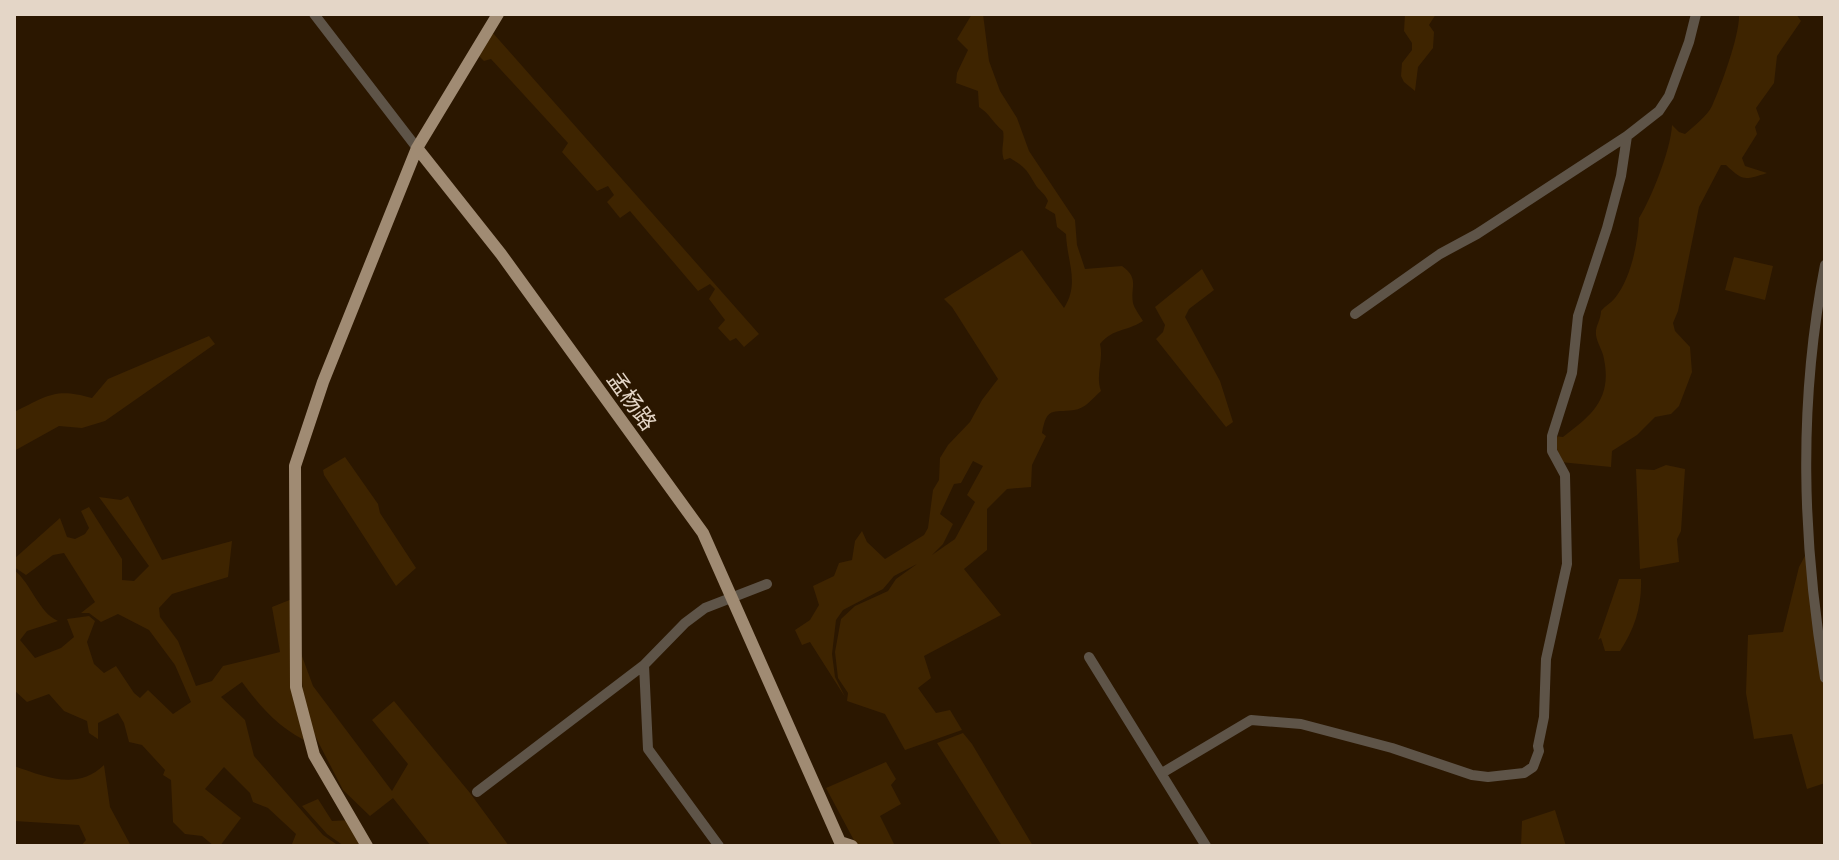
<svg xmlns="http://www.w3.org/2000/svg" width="1839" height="860" viewBox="0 0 1839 860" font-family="Commissioner,'Noto Sans SC',sans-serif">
<rect width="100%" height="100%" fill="#2b1700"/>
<path fill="#3e2400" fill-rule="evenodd" d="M972 14H983L989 61 1000 91 1017 118 1029 151 1075 220 1077 245 1085 269 1122 266C1140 279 1130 287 1133 303 1134 308 1140 316 1143 321 1124 333 1115 327 1100 344 1104 361 1095 374 1101 391 1093 398 1085 409 1074 410 1052 413 1047 406 1042 433L1046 436 1032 465 1031 487 1007 489 987 509V550L964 569 1001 615 924 656 931 678 918 688 936 713 950 710 962 730 905 750 885 714 847 701 848 693 838 678 835 652 841 619 855 606 888 591 896 579 917 564 894 576 883 589 843 610 836 620 832 654 835 677 845 697 810 642 802 645 795 630 810 620 819 605 813 586 834 576 839 563 852 560 855 541 862 531 867 542 885 559 924 535 928 528 933 490 939 480 940 458 948 445 970 422 982 400 998 379 952 307 944 299 1022 250 1064 308C1080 283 1067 262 1066 234L1057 227 1055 214 1045 208 1048 201C1045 193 1039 191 1035 184 1027 170 1025 167 1010 158L1004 160C1000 149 1005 142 1003 131 993 123 990 114 979 107L978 91 956 83 957 73 968 50 957 39ZM973 461 983 466 967 495 975 502 955 539 932 555 943 544 953 524 940 514 954 484 961 483Z
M1405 14H1436L1429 25 1434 32 1433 48 1418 67 1415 91 1404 82 1401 76 1402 63 1412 50V43L1404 31Z
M1739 14H1796L1801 21 1777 56 1774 83 1756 108 1760 119 1755 127 1757 134 1742 158 1745 166 1767 173C1743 181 1742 180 1726 165H1721L1699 207 1678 311 1673 323 1675 331 1690 347 1692 372 1679 406 1671 414 1655 417 1637 435 1612 451 1611 467 1560 462 1554 436 1563 437C1592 415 1612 399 1604 359 1603 351 1597 343 1596 335 1595 326 1601 320 1601 311 1605 306 1611 303 1615 298 1631 278 1638 243 1639 218 1650 201 1671 150 1672 125L1679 132 1685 134C1693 127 1708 115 1712 106 1721 86 1740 35 1739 14Z
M492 32 759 334 744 347 736 338 730 341 718 328 725 320 709 299 715 289 710 284 698 291 630 211 620 218 607 202 614 195 608 186 597 191 562 152 568 143 491 59 484 61 479 56Z
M1734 257 1773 266 1765 300 1725 290Z
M1202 269 1214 290 1189 309 1185 317 1220 381 1233 422 1226 427 1156 339 1163 332 1165 325 1155 307Z
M209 336 215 344 105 421 82 428 59 426 14 451V412C47 396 55 387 92 398L108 379Z
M345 457 378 504 380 513 416 568 396 586 324 475 323 470Z
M1666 465 1685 469 1681 531 1677 539 1679 562 1640 569 1636 469 1654 470Z
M128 496 162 560 232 541 228 577 172 594 159 608 160 617 178 641 196 686 212 681 223 666 280 652 272 607 292 599 295 694 312 744C281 730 262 709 242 682L221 697 245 720 254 756 323 835 339 846H285L292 844 296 834 268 808 253 802 250 793 224 767 205 789 241 818 220 846H214L202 836 185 834 173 822 171 780 163 775 165 770 142 745 129 742 124 723 118 713 98 723V739L89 733 87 721 64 711 49 694 27 702 14 690V570C32 584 38 612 58 621L27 631 20 640 35 658 61 648 74 637 67 619 89 616 95 621 87 642 94 664 104 673 116 666 134 693 140 698 148 690 173 714 191 702 175 665 149 630 118 614 101 622 89 613H81L95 602 64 553 53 555 26 575 14 567V559L60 518 67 537 75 539 85 534 89 528 81 511 89 507 122 559V580L134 581 149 566 99 497 121 500Z
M1806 554 1825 681V783L1807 789 1792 734 1754 739 1746 693 1748 635 1783 632 1799 567Z
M1619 579H1641C1642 605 1635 629 1620 651H1605L1601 638 1598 640Z
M299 648 313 686 392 791 408 764 372 720 394 701 470 793 509 846H431L393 798 370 816 343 790 312 730 304 704Z
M963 733 972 744 1033 846H1002L937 743Z
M886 762 896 779 891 785 901 804 880 816 895 846H857L826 788Z
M104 765 110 807 131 846H81L86 840 79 825 14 821V766C46 777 77 791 104 765Z
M318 799 332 821 351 820 365 846H344L327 834 302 806Z
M1555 810 1566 846H1521L1522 821Z"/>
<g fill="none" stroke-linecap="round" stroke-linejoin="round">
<path stroke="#5e5448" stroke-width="10" d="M314 14 417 148
M1825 265C1798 404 1802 539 1825 678
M1355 314 1440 254 1477 234 1627 136 1659 111 1669 96 1689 42 1696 14
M1089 657 1206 846
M644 665 648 749 719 846
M1162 773 1251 720 1301 724 1392 748 1472 775 1488 777 1524 773 1533 767 1539 751 1538 746 1544 717 1546 659 1567 564 1565 475 1552 451V436L1572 373 1578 316 1607 228 1621 176 1627 136
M477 792 644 665 685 623 705 608 767 584"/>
<path stroke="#a08b73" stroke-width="12" d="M417 148 501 254 703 533 840 842 852 846
M367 846 314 755 296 687 295 466 323 382 417 148 498 14"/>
</g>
<g text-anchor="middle" stroke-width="6" stroke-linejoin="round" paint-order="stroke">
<g font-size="22" fill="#e4d6c7" stroke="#2b1700">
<text transform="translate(632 401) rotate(54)" y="8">孟杨路</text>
</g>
</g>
<rect width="1839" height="860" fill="none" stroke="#e4d6c7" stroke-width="32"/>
</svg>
